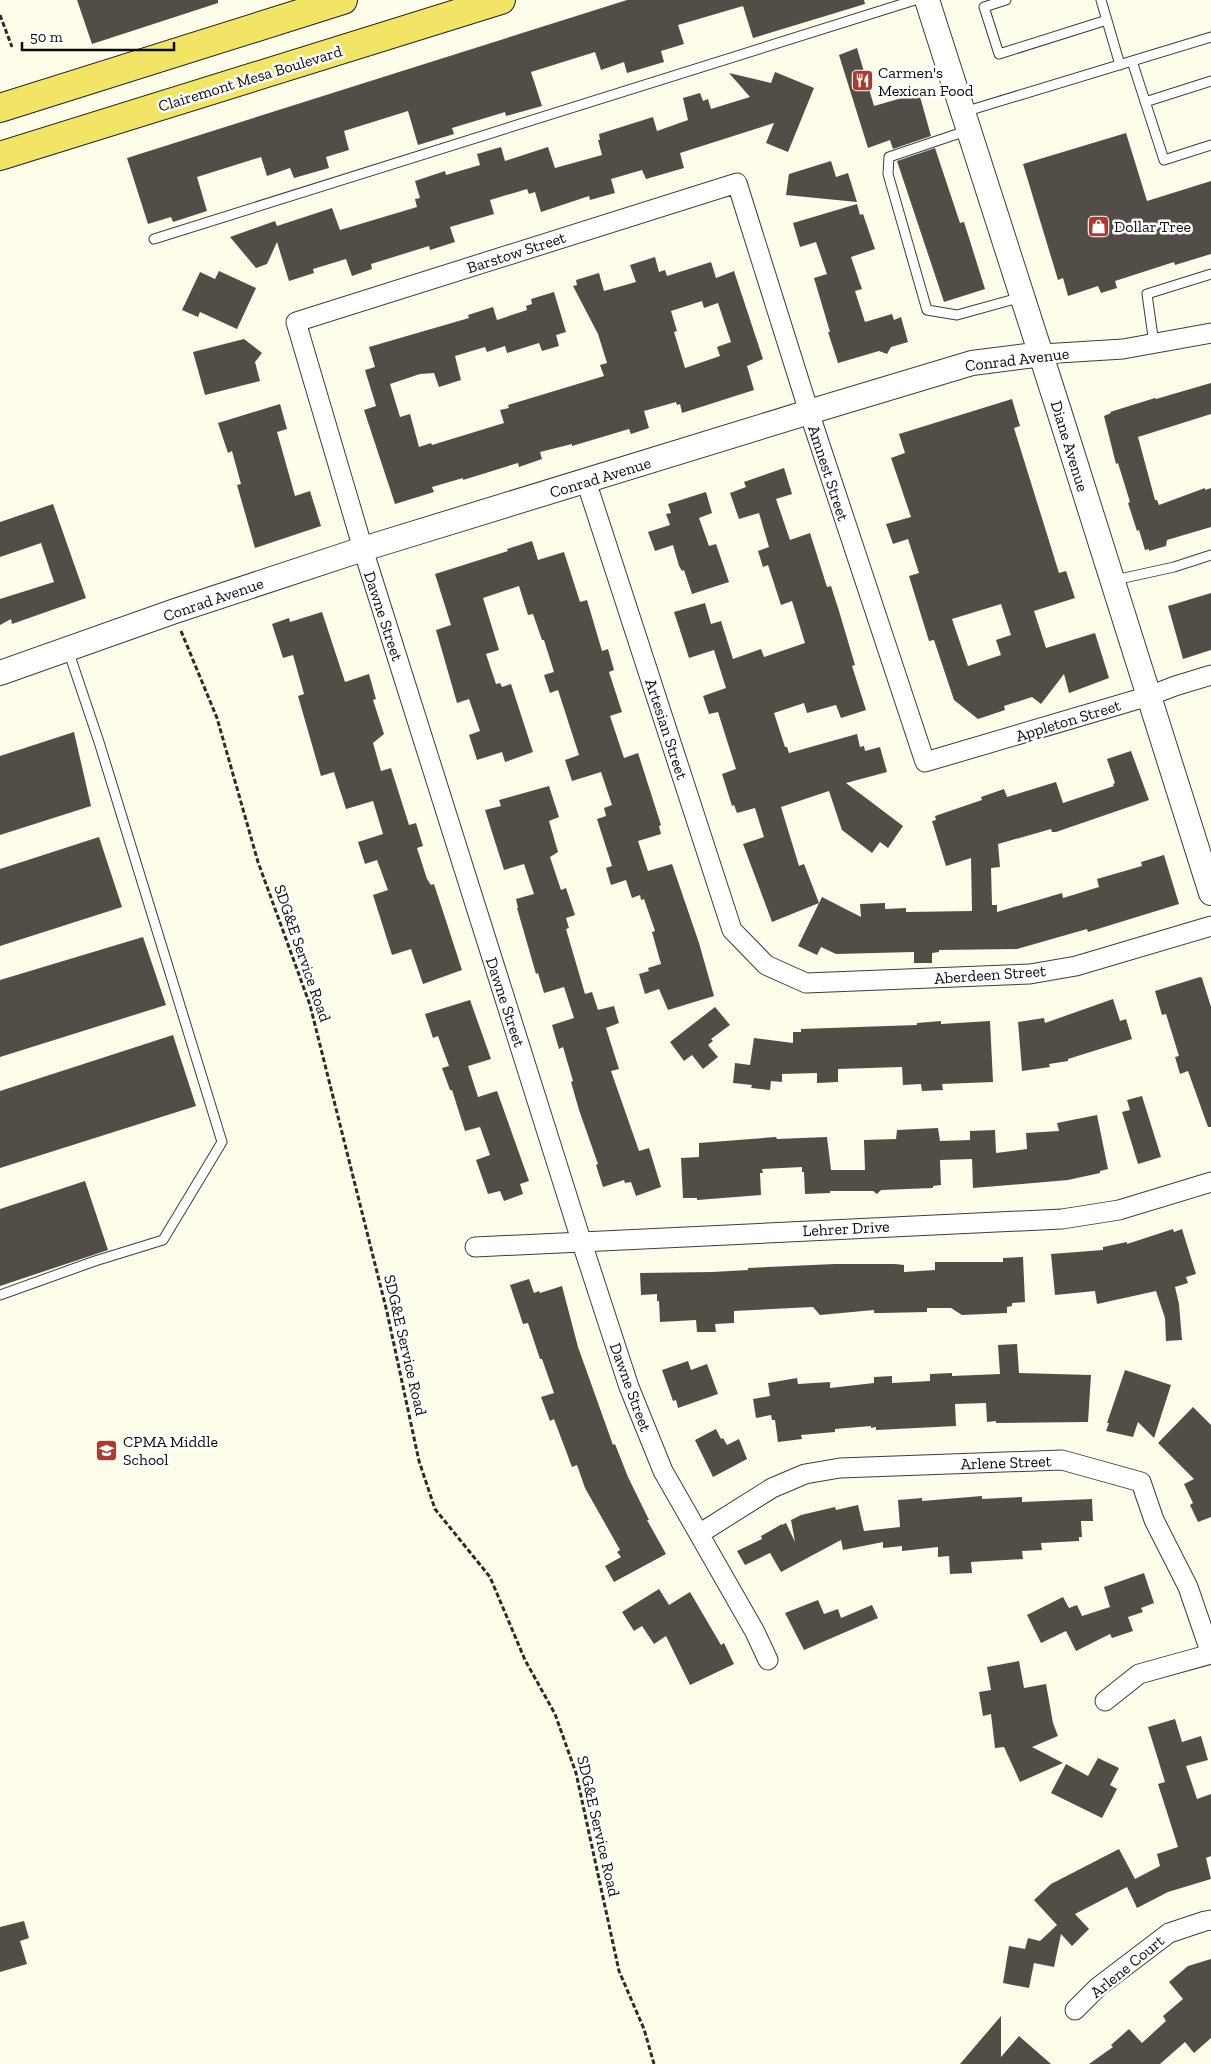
<svg xmlns="http://www.w3.org/2000/svg" width="1211" height="2064" viewBox="0 0 1211 2064" font-family="'Zilla Slab',serif">
<rect width="100%" height="100%" fill="#fefde9"/>
<path fill="#524d47" fill-rule="evenodd" d="M77 0H218V3L92 44Z
M627 0H864L865 4 753 38 743 6 678 25 684 44 661 51 664 62 627 73 624 62 601 70 595 52 531 72 542 106 506 116 505 112 482 119 452 128 454 134 418 145 408 111 344 131 349 150 326 157 329 168 294 178 290 168 267 176 261 157 197 177 207 211 173 222 171 217 148 224 127 158Z
M857 48 874 106 919 93 931 136 893 149 890 140 868 148 839 55Z
M775 72 814 88 788 152 766 143 774 123 680 153 684 168 646 179 642 170 611 179 615 193 590 200 589 196 541 212 535 192 529 194 527 189 490 200 494 214 450 227 455 242 430 250 429 246 371 264 372 269 352 276 346 259 313 269 314 273 289 281 277 242 267 264 256 268 230 237 275 221 277 226 332 208 340 230 417 207 415 199 420 198 415 181 445 171 446 175 480 165 477 154 501 147 505 161 548 147 555 168 602 155 598 140H600L599 134 653 117 657 131 688 120 683 98 700 93 703 101 708 99 711 109 750 97 729 73 771 83Z
M1126 133 1147 201 1211 181V254L1175 265 1174 262 1115 281 1117 288 1101 293 1098 286 1068 296 1063 278 1058 280 1023 164Z
M935 148 960 223 964 222 985 289 944 302 897 161Z
M831 161 836 177 848 173 857 202 786 195 789 174Z
M857 204 860 215 863 214 875 249 851 257 862 289 855 291 865 322 892 314 894 320 901 317 908 342 891 347 887 354 879 351 838 363 828 332H830L814 278 827 274 816 242 800 247 793 223Z
M655 257 659 272 665 270 667 276 711 262 716 278 734 271 763 359 747 366 754 390 682 413 680 404 677 405 676 402 644 411 649 428 631 434 629 429 572 446V444L540 452 542 459 519 467 518 463 463 480V478L432 487 434 492 395 504 364 410 376 406 365 370 375 367 369 347 469 318 468 315 493 307 497 320 527 310 526 306 532 304 531 299 554 292 566 332 556 335 559 346 542 351 539 343 507 353 505 346 487 352 485 347 455 356 461 380 439 387 434 373 420 374 390 384 400 417 410 414 419 447 431 443 432 445 504 423 500 410 509 408 508 405 604 376 600 365 607 363 598 334 573 286 577 285 576 280 599 273 604 291 636 282 630 265ZM702 301 704 308 718 303 731 342 717 347 720 356 685 368 674 332 677 331 671 311Z
M219 271 256 288 237 329 200 312 198 317 182 310 200 272 215 279Z
M244 339 262 353 255 362 260 381 205 395 193 352Z
M1211 383V414L1138 437 1155 500H1157L1159 505 1205 488V490L1211 488V527L1167 540 1166 546 1149 551V549L1145 550 1139 530 1137 531 1128 503 1130 502 1118 463 1116 464 1104 416 1111 413 1110 412 1155 398 1156 399Z
M1012 399 1020 426 1014 428 1059 573 1066 571 1075 598 1034 611 1046 648 1095 633 1109 678 1069 693 1064 674 1041 704 1032 697 1004 706 1005 710 978 719 954 700 934 640 929 641 909 576 919 573 908 539 893 544 886 524 911 517 891 458 905 453 899 434ZM1001 604 1011 635 996 640 1001 655 968 666 952 619Z
M280 404 287 429 277 432 295 496 310 491 321 526 255 548 237 485 241 484 232 451 228 453 218 423Z
M784 468 792 494 776 499 790 540 810 533 827 587 831 586 839 611 855 665 852 666 866 710 841 718 836 705 807 713 804 703 774 713 785 747H787L789 753 857 734 860 747 864 746 865 751 880 747 887 772 846 783 903 826 888 848 880 842 872 853 842 830 829 791 781 807 799 866 804 864 819 903 772 922 743 844 764 837 755 808 737 813 734 805 732 806 722 774 736 769 718 712 709 714 703 696 726 688 714 650 689 658 674 612 705 603 711 624 721 621 733 659 761 649 764 657 805 643 792 601 781 605 768 565 763 567 758 551 769 547 759 513 739 519 730 493 746 487 744 482Z
M706 492 712 513 699 518 709 546 716 544 729 582 692 594 684 570 682 571 679 566 673 545 655 551 648 532 670 525 666 514 671 513 668 504Z
M53 504 86 598 12 624 11 619 0 625V599L54 582 41 543 0 557V522Z
M532 541 538 560 564 552 580 602 587 600 602 651 608 649 614 670 609 672 622 712 610 716 624 758 638 753 661 825 659 826 661 834 638 841 648 871 672 864 699 943 714 996 668 1010 659 989 645 994 639 974 649 971 648 968 661 964 652 932 655 931 644 899 641 900 640 895 632 898 626 880 611 885 606 868 612 866 597 819 606 816 604 808 612 805 601 772 572 781 565 760 579 755 558 690 550 693 544 675 554 672 544 640H542L533 614 528 615 519 586 483 598 499 650 486 654 496 684 500 683 502 687 511 684 533 752 505 762 502 752 477 760 469 735 480 731 469 699 457 703 436 630 451 625 435 574 508 551 507 549Z
M1211 593V650L1183 659 1168 606Z
M322 612 345 682 369 674 376 699 373 700 384 734 373 743 381 771 391 768 409 825 416 823 423 846 417 848 427 879 431 885 434 884 462 970 423 984 411 949 392 955 373 895 388 890 377 860 365 864 358 842 383 834 373 801 346 809 334 772 321 776 298 696 304 694 293 655 283 658 272 624 289 618 290 622Z
M74 732 91 806 0 835V756Z
M1131 751 1149 800 1056 832H1052L1051 829 998 844 1000 867 991 868 992 905H997V912L1062 893 1063 898 1099 887 1097 879 1142 866 1141 862 1164 855 1179 904 1088 932 1087 929 1017 949 939 950V952L932 953V963H914V952L836 954 821 947 817 955 798 946 822 897 861 917 860 904 885 903V909L906 908V912L972 911 971 858 946 866 932 821 936 820 935 816 982 800 981 797 1004 789 1007 797 1056 782 1063 803 1114 786 1113 784 1115 783 1107 759Z
M549 786 559 817 549 821 558 852 550 857 561 890 566 888 575 915 566 918 569 928 566 929 585 994 592 992 598 1010 614 1006 619 1023 606 1028 619 1069 611 1071 639 1151 649 1148 661 1187 636 1196 631 1182 625 1183 624 1180 603 1187 596 1165 598 1164 579 1110 571 1082 573 1081 563 1047 559 1049 552 1025 574 1018 564 987 544 993 538 973 536 974 517 908H518L516 899 534 894 524 864 504 870 485 810 501 806 499 800Z
M99 837 122 907 0 946V869Z
M143 937 166 1005 0 1057V980Z
M1200 977 1202 978 1211 1007V1127H1208L1188 1071 1180 1074 1175 1057 1179 1056 1166 1014 1162 1015 1155 991Z
M1113 999 1120 1021 1126 1019 1132 1039 1068 1059V1061L1049 1064 1050 1067 1022 1071 1018 1022 1044 1018 1045 1023Z
M470 1000 491 1059 468 1066 478 1097 497 1091 529 1181 520 1184 523 1194 504 1201 500 1191 488 1194 476 1160 490 1155 480 1127 465 1131 452 1090H450L442 1068 449 1066 438 1036 433 1038 425 1014Z
M715 1007 730 1025 711 1039 713 1041 708 1045 718 1057 703 1069 692 1055 684 1061 670 1042Z
M941 1021V1024L990 1021 993 1082 942 1084 943 1090 922 1091 921 1084 903 1085 902 1067 838 1069V1082L817 1083V1073L782 1074V1082L771 1081 770 1090 751 1088 752 1085 733 1083 735 1063 750 1065 754 1038 793 1043V1032H801V1029L917 1025V1023Z
M173 1035 196 1106 0 1168V1091Z
M1142 1096 1161 1157 1138 1164 1122 1112 1130 1110 1127 1100Z
M1097 1115 1108 1169 1100 1171V1173L1068 1180 973 1188 972 1159 940 1160 941 1185 933 1186V1188L881 1190 877 1194 873 1191H830V1193L805 1194 804 1172H802V1167L762 1169 763 1173H760L761 1195 697 1200V1198H683L681 1158 699 1157V1143L776 1137 777 1139 827 1137 831 1170H865L864 1140 896 1139 897 1130 938 1128 940 1141 970 1140V1131L995 1130 996 1153 1027 1149 1026 1133 1059 1131 1057 1123Z
M85 1181 108 1250 0 1286V1209Z
M1173 1229 1174 1232 1182 1229 1196 1274 1186 1277 1188 1283 1175 1287 1179 1304 1182 1340 1166 1341 1165 1318 1156 1291 1097 1304 1095 1291 1055 1295 1051 1254 1103 1250V1247L1127 1242V1244Z
M1023 1257 1025 1302 1012 1303V1306L1007 1307V1313L962 1315 951 1308H927V1312L881 1313H874V1310L820 1315 813 1307 734 1311V1323L715 1324 716 1332H697L696 1320 660 1322 659 1301H657V1294L641 1295 640 1273 712 1272 748 1270V1268L835 1264H895L904 1265V1272L935 1270V1262H1003V1258Z
M529 1279 534 1293 539 1291 540 1293 562 1286 578 1347 613 1445 615 1444 628 1477 649 1520H647L666 1554 614 1582 605 1566 621 1557 617 1552 620 1550 585 1488 577 1465 572 1467 554 1419 550 1421 541 1397 554 1393 542 1359H540L528 1323 523 1324 510 1285Z
M1017 1344 1019 1373 1091 1375 1088 1422 996 1423V1421L987 1422 986 1403 955 1404 956 1426 876 1430V1427L871 1428V1426L835 1429V1432L801 1435 802 1439 778 1442 775 1420H772L771 1415 756 1418 753 1399 770 1396 768 1383 797 1378 798 1384 830 1382V1388L874 1383V1377L892 1376V1383L930 1381V1374L952 1373V1376L1000 1374 998 1345Z
M688 1361 691 1370 707 1364 718 1394 678 1408 676 1400 673 1401 662 1370Z
M1125 1370 1171 1385 1154 1438 1138 1422 1133 1437 1106 1431 1109 1423H1107Z
M1193 1407 1211 1425V1517L1198 1522 1190 1505 1193 1503 1184 1484 1194 1479 1158 1443Z
M716 1429 721 1439 723 1438 727 1445 739 1439 747 1459 713 1477 695 1440Z
M982 1496V1499L1022 1497V1502L1092 1499 1093 1521H1081L1082 1537H1079V1541L1041 1543 1042 1550 1022 1551 1023 1559 971 1562 972 1573 950 1574 949 1556 938 1557V1547L902 1551V1546L883 1548V1542L843 1550 841 1540 781 1572 770 1553 745 1565 737 1551 762 1539 761 1536 782 1524V1525L786 1523 795 1542 791 1520 801 1515 835 1507 836 1510 858 1505 864 1531 900 1527 898 1500 922 1498V1501Z
M1144 1573 1154 1603 1141 1608 1143 1612 1128 1617 1133 1631 1112 1638 1110 1634 1076 1651 1066 1631 1041 1643 1027 1615 1063 1597 1069 1608 1077 1605 1082 1616 1110 1607 1104 1587Z
M659 1589 669 1605 690 1592 721 1645 724 1643 734 1664 690 1685 666 1636 654 1644 642 1626 634 1631 622 1612Z
M818 1600 824 1614 838 1609 841 1618 872 1605 878 1618 804 1650 785 1613Z
M1019 1661 1024 1688 1046 1684 1053 1723 1058 1736 1032 1747 1063 1763 1020 1782 1004 1747 995 1748 991 1714 983 1716 979 1692 991 1690 987 1667Z
M1175 1719 1182 1742 1201 1736 1208 1760 1186 1766 1197 1799 1211 1794V1856L1206 1858 1211 1879 1168 1892 1137 1908 1127 1887 1075 1914 1089 1929 1072 1946 1061 1934 1054 1967 1034 1963 1029 1988 1003 1983 1009 1946 1025 1949 1028 1938 1040 1941 1057 1925 1034 1900 1051 1884 1119 1849 1135 1879 1160 1866 1157 1854 1178 1847 1158 1784 1165 1782 1148 1727Z
M1098 1758 1119 1768 1110 1785 1117 1789 1102 1818 1051 1793 1066 1764 1088 1776Z
M24 1921 29 1938 20 1941 27 1964 0 1972V1927Z
M1211 1959V2038L1194 2053 1185 2042 1160 2064H1089L1113 2047 1111 2045 1129 2029 1142 2043 1166 2021 1163 2016 1183 1999 1169 1982 1188 1966Z
M1001 2016V2057L1019 2036 1051 2064H960Z"/>
<g fill="none" stroke-linecap="round" stroke-linejoin="round">
<defs>
<path id="service" d="M1006 0 984 7 999 54 1107 20
M1101 0 1120 65
M1132 61 1164 160 1211 145
M1145 102 1211 81
M964 112 1211 37
M969 130 889 157 888 174 927 310 957 315 1022 297
M154 239 915 0
M1154 344 1147 294 1211 274
M1115 580 1174 567 1211 555
M0 1295 95 1261 163 1240 222 1142 99 742 68 650"/>
<path id="minor" d="M1042 354 1123 349 1211 333
M586 481 732 930 766 965 806 983 1030 974 1076 966 1211 926
M475 1247 1062 1219 1119 1210 1211 1182
M699 1534 772 1488 805 1474 840 1468 1062 1460 1141 1482 1154 1520 1188 1587 1211 1654
M768 1660 755 1632 663 1471 629 1387 581 1240 363 549 296 322 737 183 809 412 925 762 1149 696 1175 686 1211 675
M1105 1701 1139 1674 1211 1654
M1075 2010 1098 1987 1169 1933 1205 1921 1211 1920"/>
<path id="tertiary" d="M927 0C1024 297 1117 595 1211 893
M0 673 175 611 363 549 809 412 972 363 1042 354"/>
<path id="primary" d="M0 108 343 0
M0 156 501 0"/>
</defs>
<use href="#service" stroke="#3d3d3d" stroke-width="11"/>
<use href="#minor" stroke="#3d3d3d" stroke-width="21"/>
<use href="#tertiary" stroke="#3d3d3d" stroke-width="26"/>
<use href="#primary" stroke="#1b1b1b" stroke-width="30"/>
<path stroke="#2c2c2c" stroke-width="3" stroke-dasharray="5 2.5" stroke-linecap="butt" d="M0 15 12 47
M181 631 217 718 258 862 310 1005 387 1312 419 1461 435 1509 490 1577 525 1660 555 1714 576 1773 619 1971 644 2029 654 2064"/>
<use href="#service" stroke="#fff" stroke-width="9"/>
<use href="#minor" stroke="#fff" stroke-width="19"/>
<use href="#tertiary" stroke="#fff" stroke-width="24"/>
<use href="#primary" stroke="#f2e565" stroke-width="28"/>
</g>
<defs>
<symbol id="restaurant-square" viewBox="-11 -11 22 22"><rect x="-9" y="-9" width="18" height="18" rx="4" fill="#b2382a" stroke="#fff"/><path d="M-5-6h1v4h1v-4h1v4h1v-4h1v5L-1.5 .5V6h-2V.5L-5-1ZM5-6V6H3V1.5H1.5Q1.5-4 5-6Z" fill="#fff"/></symbol>
<symbol id="shop-square" viewBox="-11 -11 22 22"><rect x="-9" y="-9" width="18" height="18" rx="4" fill="#b2382a" stroke="#fff"/><path d="M-5-2.5h2.3a2.7 3.5 0 0 1 5.4 0H5L5.5 6h-11ZM-1.5-2.5h3a1.5 2.3 0 0 0-3 0Z" fill="#fff"/></symbol>
<symbol id="school-square" viewBox="-11 -11 22 22"><rect x="-9" y="-9" width="18" height="18" rx="4" fill="#b2382a" stroke="#fff"/><path d="M0-5L7-2L0 1L-7-2ZM-4 1L0 2.5L4 1V4Q0 6-4 4Z" fill="#fff"/></symbol>
</defs>
<g fill-rule="evenodd">
<use href="#restaurant-square" x="850" y="68" width="25" height="25"/>
<use href="#shop-square" x="1086" y="214" width="25" height="25"/>
<use href="#school-square" x="94" y="1438" width="25" height="25"/>
</g>
<g text-anchor="middle" stroke-width="5" stroke-linejoin="round" paint-order="stroke">
<g font-size="16" fill="#0a0a0a" stroke="#fff" text-anchor="start">
<text x="878" y="78">Carmen's<tspan x="878" dy="18">Mexican Food</tspan></text>
<text x="1114" y="232">Dollar Tree</text>
<text x="123" y="1447">CPMA Middle<tspan x="123" dy="18">School</tspan></text>
</g>
<g font-size="16" fill="#0a0a0a" stroke="#fff">
<text transform="translate(250 78) rotate(-17)" y="6">Clairemont Mesa Boulevard</text>
<text transform="translate(516 252) rotate(-18)" y="6">Barstow Street</text>
<text transform="translate(1017 359) rotate(-7)" y="6">Conrad Avenue</text>
<text transform="translate(1070 446) rotate(73)" y="6">Diane Avenue</text>
<text transform="translate(829 473) rotate(72)" y="6">Amnest Street</text>
<text transform="translate(600 477) rotate(-17)" y="6">Conrad Avenue</text>
<text transform="translate(213 599) rotate(-19)" y="6">Conrad Avenue</text>
<text transform="translate(384 616) rotate(72)" y="6">Dawne Street</text>
<text transform="translate(1068 720) rotate(-17)" y="6">Appleton Street</text>
<text transform="translate(667 729) rotate(72)" y="6">Artesian Street</text>
<text transform="translate(303 953) rotate(71)" y="6">SDG&amp;E Service Road</text>
<text transform="translate(990 974) rotate(-4)" y="6">Aberdeen Street</text>
<text transform="translate(506 1002) rotate(72)" y="6">Dawne Street</text>
<text transform="translate(846 1228) rotate(-3)" y="6">Lehrer Drive</text>
<text transform="translate(406 1345) rotate(77)" y="6">SDG&amp;E Service Road</text>
<text transform="translate(631 1387) rotate(70)" y="6">Dawne Street</text>
<text transform="translate(1006 1462) rotate(-2)" y="6">Arlene Street</text>
<text transform="translate(599 1826) rotate(77)" y="6">SDG&amp;E Service Road</text>
<text transform="translate(1127 1966) rotate(-39)" y="6">Arlene Court</text>
</g>
</g>
<path d="M22 42v8h152v-8" fill="none" stroke="#0a0a0a" stroke-width="2.5"/>
<text x="30" y="42" font-size="15" fill="#0a0a0a" stroke="#ffffff" stroke-width="4" paint-order="stroke">50 m</text>
</svg>
